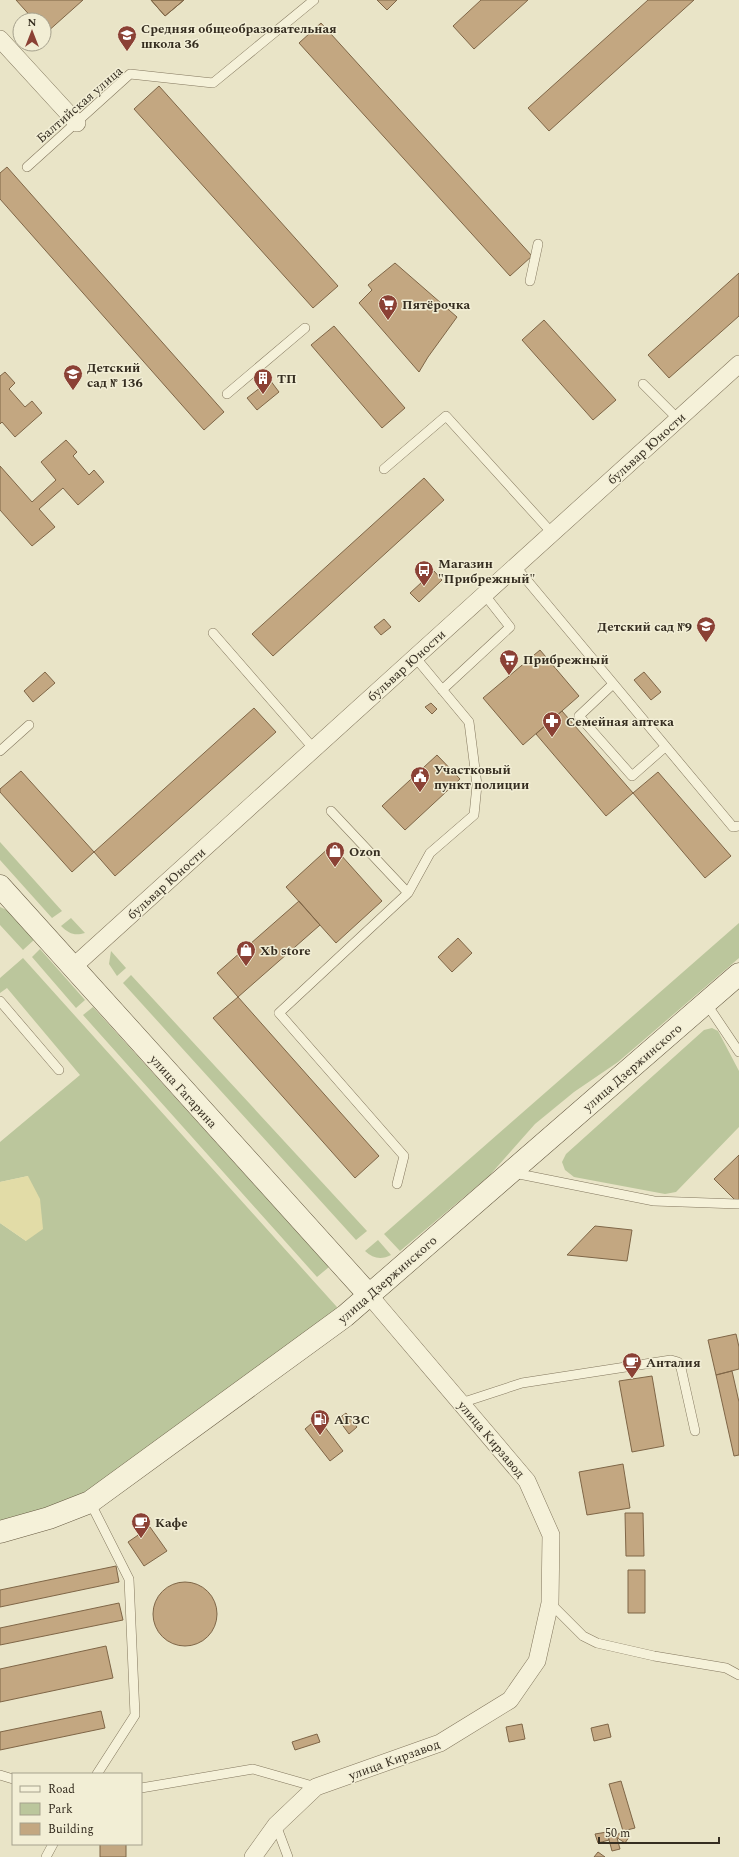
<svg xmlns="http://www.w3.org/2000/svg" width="739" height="1857" viewBox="0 0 739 1857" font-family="Spectral,serif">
<rect width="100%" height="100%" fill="#e9e4c7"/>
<path fill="#bbc69c" d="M0 842 62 911 52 918 0 860Z
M0 907 9 911 35 939 23 950 0 925Z
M71 918 85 933C75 936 69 934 61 926Z
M739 923V958L618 1062 574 1092 535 1124 489 1176 400 1251 384 1234Z
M40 949 85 1000 76 1008 32 957Z
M111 951 126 968 117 976 109 964Z
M23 958 345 1316 90 1502 0 1532V1223L26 1241 28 1176 0 1182V1142L80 1075 7 988 0 993V978Z
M131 975 367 1231 356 1240 123 983Z
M93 1007 329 1267 317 1277 83 1015Z
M712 1028 718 1031 739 1071V1127L676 1192 665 1194 574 1177 565 1170 562 1162 566 1154 704 1030Z
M378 1240 391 1255C382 1260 373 1259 365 1251Z"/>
<path fill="#e2dca7" d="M28 1176 40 1199 43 1229 26 1241 0 1223V1182Z"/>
<path fill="#c3a781" stroke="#7f6647" d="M16 0H83L46 33 44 31V20H34Z
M151 0H184L165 16Z
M151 0H184L165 16Z
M377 0H397L387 10Z
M481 0H528L474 49 453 26Z
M648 0H694L549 131 528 108Z
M321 23 532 256 510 276 299 43Z
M159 86 338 286 313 308 134 109Z
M7 167 224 412 204 430 0 199V173Z
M395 263 457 317 428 357 419 372 359 303 372 290 368 285Z
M739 273V316L669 378 648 355Z
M544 320 616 400 593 420 522 340Z
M334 326 405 408 382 428 311 345Z
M5 372 15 383 9 389 25 407 32 401 42 413 15 437 2 422 0 424V376Z
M270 380 279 392 257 410 247 398Z
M66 440 77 452 73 456 89 475 94 470 104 482 78 505 63 488 39 509 55 527 32 546 0 510V466L32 502 56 480 41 462Z
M424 478 444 500 273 656 252 634Z
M434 571 442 580 419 602 410 593Z
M384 619 391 627 381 635 374 627Z
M540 650 579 696 523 745 483 698Z
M45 672 55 683 33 702 24 691Z
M644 672 661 692 651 700 634 680Z
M431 703 437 709 432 714 425 707Z
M254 708 276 732 115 876 94 852Z
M562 711 633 793 606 816 536 734Z
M437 755 460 779 405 830 382 806Z
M21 771 94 852 72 872 0 792V789Z
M658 772 731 856 705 878 633 793Z
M332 845 382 901 336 943 286 887Z
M299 901 320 925 238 997 217 973Z
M458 938 472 953 452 972 438 957Z
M238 997 379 1156 355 1178 213 1018Z
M739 1155V1204L714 1179Z
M595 1226 632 1230 627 1261 567 1255Z
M736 1334 739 1347V1369L716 1375 708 1340Z
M732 1371 739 1402V1455L734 1456 716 1375Z
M652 1376 664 1446 632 1452 619 1381Z
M346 1413 357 1427 349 1434 338 1419Z
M318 1418 343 1451 330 1461 305 1429Z
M623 1464 630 1508 587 1515 579 1472Z
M625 1513H643L644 1556H626Z
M150 1527 167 1551 144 1566 128 1542Z
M116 1566 119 1582 0 1607V1590Z
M628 1570H645V1613H628Z
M153 1614a32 32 0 1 1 64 0a32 32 0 1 1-64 0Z
M119 1603 123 1620 0 1645V1628Z
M106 1646 113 1678 0 1702V1669Z
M101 1711 105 1728 0 1750V1732Z
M522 1724 525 1739 509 1742 506 1727Z
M608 1724 611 1737 594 1741 591 1728Z
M317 1734 320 1742 295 1750 292 1742Z
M621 1781 635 1828 623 1831 609 1784Z
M621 1831 629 1837 625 1843 616 1837Z
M607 1832 609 1840 598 1843 595 1834Z
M616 1834 620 1849 612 1851 608 1836Z
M100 1844H126V1857H100Z
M598 1852 605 1857H594Z"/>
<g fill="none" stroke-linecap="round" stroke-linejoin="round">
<defs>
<path id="lane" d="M27 167 130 74 213 83 314 0
M530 281 538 244
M643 384 678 419
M227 394 305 328
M384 469 446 416 552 533
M515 566 733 827 739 826
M213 633 314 749
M613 684 579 716 632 776 665 747
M442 690 510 627 484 594
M0 751 29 725
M331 811 408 893 279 1013 404 1156 397 1184
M408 893 430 853 474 815 477 785 469 722 415 657
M0 1001 59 1070
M706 1003 739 1052
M514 1173 654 1201 738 1204
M461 1403 522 1383 671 1360 678 1362 681 1368 695 1431
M90 1502 129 1579 135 1715 97 1774
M550 1603 583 1636 597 1643 654 1656 726 1668 739 1675
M0 1775 13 1779
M141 1788 253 1769 316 1787
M276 1825 288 1857
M46 1857 53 1844"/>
<path id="street" d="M0 39 77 123
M73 967 739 364
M253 1857 276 1825 316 1787 440 1743 510 1700 537 1661 550 1603 551 1535 527 1481 369 1295"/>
<path id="secondary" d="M0 886 369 1295
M0 1532 49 1518 90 1502 345 1316 739 974"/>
</defs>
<use href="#lane" stroke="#83775e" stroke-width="10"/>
<use href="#street" stroke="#83775e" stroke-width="18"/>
<use href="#secondary" stroke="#655941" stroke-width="23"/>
<use href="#lane" stroke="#f5f1d9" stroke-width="9"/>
<use href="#street" stroke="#f5f1d9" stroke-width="17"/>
<use href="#secondary" stroke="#f5f1d9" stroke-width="22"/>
</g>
<defs>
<symbol id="school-pin" viewBox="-11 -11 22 30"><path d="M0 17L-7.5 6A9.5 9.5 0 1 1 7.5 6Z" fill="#8b4135" stroke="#f2eed5"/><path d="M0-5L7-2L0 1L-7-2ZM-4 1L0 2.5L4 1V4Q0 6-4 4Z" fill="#fff"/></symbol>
<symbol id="supermarket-pin" viewBox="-11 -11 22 30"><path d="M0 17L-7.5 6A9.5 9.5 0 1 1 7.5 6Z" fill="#8b4135" stroke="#f2eed5"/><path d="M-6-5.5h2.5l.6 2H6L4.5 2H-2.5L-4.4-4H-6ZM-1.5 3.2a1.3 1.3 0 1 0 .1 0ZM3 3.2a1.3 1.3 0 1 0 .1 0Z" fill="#fff"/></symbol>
<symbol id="building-pin" viewBox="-11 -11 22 30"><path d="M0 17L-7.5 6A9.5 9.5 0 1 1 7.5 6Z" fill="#8b4135" stroke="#f2eed5"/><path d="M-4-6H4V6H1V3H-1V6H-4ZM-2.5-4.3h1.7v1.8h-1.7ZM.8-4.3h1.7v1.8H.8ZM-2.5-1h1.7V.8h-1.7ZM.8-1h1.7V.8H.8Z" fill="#fff"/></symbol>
<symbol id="bus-pin" viewBox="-11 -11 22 30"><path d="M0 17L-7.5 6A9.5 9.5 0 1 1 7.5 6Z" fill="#8b4135" stroke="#f2eed5"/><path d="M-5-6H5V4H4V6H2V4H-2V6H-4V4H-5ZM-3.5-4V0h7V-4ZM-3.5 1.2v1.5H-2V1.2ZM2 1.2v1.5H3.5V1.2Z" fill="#fff"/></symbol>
<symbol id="pharmacy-pin" viewBox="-11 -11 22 30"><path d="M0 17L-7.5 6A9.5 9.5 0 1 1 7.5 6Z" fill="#8b4135" stroke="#f2eed5"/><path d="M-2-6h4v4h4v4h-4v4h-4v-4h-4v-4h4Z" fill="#fff"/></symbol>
<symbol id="civic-pin" viewBox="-11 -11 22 30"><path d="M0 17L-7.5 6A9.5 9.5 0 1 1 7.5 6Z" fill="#8b4135" stroke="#f2eed5"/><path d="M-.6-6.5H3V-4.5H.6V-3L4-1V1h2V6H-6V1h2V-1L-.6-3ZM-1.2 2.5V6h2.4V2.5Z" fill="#fff"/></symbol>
<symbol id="shop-pin" viewBox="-11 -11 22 30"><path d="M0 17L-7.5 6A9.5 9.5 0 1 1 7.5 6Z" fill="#8b4135" stroke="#f2eed5"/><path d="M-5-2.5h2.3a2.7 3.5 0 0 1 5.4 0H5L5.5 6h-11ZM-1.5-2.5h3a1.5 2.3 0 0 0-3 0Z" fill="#fff"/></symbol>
<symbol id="cafe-pin" viewBox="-11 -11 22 30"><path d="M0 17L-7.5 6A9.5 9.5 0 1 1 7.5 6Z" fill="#8b4135" stroke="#f2eed5"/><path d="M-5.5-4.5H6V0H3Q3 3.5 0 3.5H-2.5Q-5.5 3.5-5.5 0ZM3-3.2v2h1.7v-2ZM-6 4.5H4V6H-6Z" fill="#fff"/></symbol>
<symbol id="fuel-pin" viewBox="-11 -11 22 30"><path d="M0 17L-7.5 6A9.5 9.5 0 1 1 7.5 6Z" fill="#8b4135" stroke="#f2eed5"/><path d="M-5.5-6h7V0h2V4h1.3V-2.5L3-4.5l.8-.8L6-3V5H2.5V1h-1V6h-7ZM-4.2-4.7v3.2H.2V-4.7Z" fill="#fff"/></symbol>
</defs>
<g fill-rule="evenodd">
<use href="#school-pin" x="116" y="24" width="22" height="30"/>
<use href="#supermarket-pin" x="377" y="293" width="22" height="30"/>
<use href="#school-pin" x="62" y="363" width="22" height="30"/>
<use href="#building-pin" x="252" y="367" width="22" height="30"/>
<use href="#bus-pin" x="413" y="559" width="22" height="30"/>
<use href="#school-pin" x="695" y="615" width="22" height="30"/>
<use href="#supermarket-pin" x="498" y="648" width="22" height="30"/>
<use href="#pharmacy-pin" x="541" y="710" width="22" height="30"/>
<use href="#civic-pin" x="409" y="765" width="22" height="30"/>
<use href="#shop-pin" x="324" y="840" width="22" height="30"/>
<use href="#shop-pin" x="235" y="939" width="22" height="30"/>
<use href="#cafe-pin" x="621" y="1351" width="22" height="30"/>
<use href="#fuel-pin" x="309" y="1408" width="22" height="30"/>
<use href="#cafe-pin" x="130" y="1511" width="22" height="30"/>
</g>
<g text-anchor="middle" stroke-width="3" stroke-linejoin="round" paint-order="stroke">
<g font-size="13" font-weight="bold" fill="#352d20" stroke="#f2eed5" text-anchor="start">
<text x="141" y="33">Средняя общеобразовательная<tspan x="141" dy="15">школа 36</tspan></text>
<text x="402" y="309">Пятёрочка</text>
<text x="87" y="372">Детский<tspan x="87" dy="15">сад № 136</tspan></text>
<text x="277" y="383">ТП</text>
<text x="438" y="568">Магазин<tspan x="438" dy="15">"Прибрежный"</tspan></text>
<text x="692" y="631" text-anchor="end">Детский сад №9</text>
<text x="523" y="664">Прибрежный</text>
<text x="566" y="726">Семейная аптека</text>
<text x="434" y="774">Участковый<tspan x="434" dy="15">пункт полиции</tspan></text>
<text x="349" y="856">Ozon</text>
<text x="260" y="955">Xb store</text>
<text x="646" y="1367">Анталия</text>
<text x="334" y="1424">АГЗС</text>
<text x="155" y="1527">Кафе</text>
</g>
<g font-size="13" fill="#352d20" stroke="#f2eed5">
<text transform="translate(79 104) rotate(-41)" y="5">Балтийская улица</text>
<text transform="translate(646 448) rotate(-42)" y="5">бульвар Юности</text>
<text transform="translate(406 665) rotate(-42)" y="5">бульвар Юности</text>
<text transform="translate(166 883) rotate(-42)" y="5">бульвар Юности</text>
<text transform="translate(632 1067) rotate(-41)" y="5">улица Дзержинского</text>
<text transform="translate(184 1091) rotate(48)" y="5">улица Гагарина</text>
<text transform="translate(387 1279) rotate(-41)" y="5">улица Дзержинского</text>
<text transform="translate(492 1439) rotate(50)" y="5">улица Кирзавод</text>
<text transform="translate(394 1759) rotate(-20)" y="5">улица Кирзавод</text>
</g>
</g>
<rect x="12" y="1773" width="130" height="72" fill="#f2eed5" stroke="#a6a18d"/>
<rect x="20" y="1786" width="20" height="6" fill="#f5f1d9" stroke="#a6a18d"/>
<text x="48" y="1793" font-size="12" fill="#352d20">Road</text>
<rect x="20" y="1803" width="20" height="12" fill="#bbc69c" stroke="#a6a18d"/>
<text x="48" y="1813" font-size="12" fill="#352d20">Park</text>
<rect x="20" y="1823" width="20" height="12" fill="#c3a781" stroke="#a6a18d"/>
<text x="48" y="1833" font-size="12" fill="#352d20">Building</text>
<g transform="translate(32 32)"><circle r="19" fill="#f2eed5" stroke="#a6a18d"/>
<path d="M0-3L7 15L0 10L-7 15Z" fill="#8b4135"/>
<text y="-6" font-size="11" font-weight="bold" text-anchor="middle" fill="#352d20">N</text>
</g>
<path d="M599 1837v6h120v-6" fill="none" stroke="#352d20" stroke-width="2"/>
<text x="605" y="1837" font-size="12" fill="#352d20" stroke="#f2eed5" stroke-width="3" paint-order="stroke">50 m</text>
</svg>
